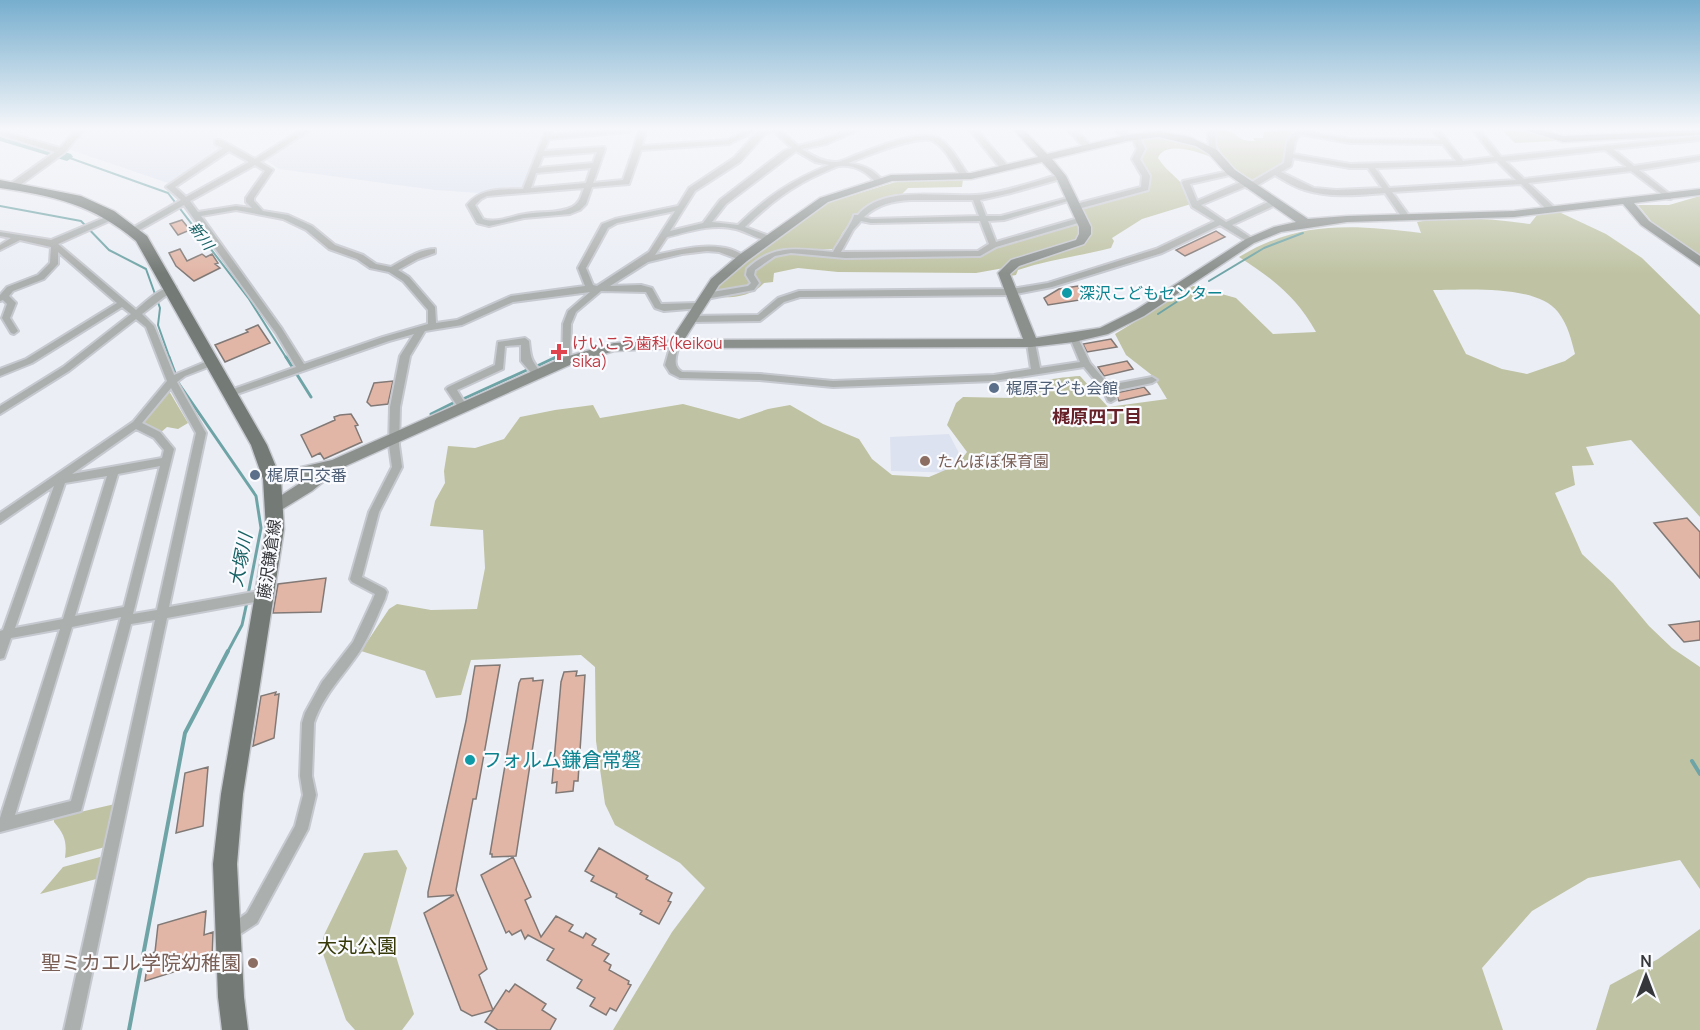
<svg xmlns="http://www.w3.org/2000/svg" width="1700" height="1030" viewBox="0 0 1700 1030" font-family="Manrope,'Noto Sans JP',sans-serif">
<rect width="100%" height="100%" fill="#ebeef5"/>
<path fill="#dde2f0" d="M84 130H222L212 144 224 148 171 184 68 149Z
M308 130H545L523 189 481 193 435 190 279 169 266 160 267 156Z
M949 434 958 451 961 473 891 471 890 437Z"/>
<path fill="#bfc3a3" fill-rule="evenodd" d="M1213 130C1217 130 1224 129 1228 131 1239 136 1241 142 1255 141L1253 138H1263L1264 132 1293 130 1288 138 1284 164 1251 181C1231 171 1216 153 1213 130Z
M1502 130H1528L1557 141 1515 143Z
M1158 136C1177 140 1201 142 1213 158 1200 152 1165 140 1158 158 1170 177 1186 179 1191 204L1142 219 1112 238 1114 241 1111 248C1079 256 1048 260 1018 270L1016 275 1010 276 1017 266 1081 244 1082 207 1148 186 1149 176 1138 161 1140 139Z
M963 179 962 187 908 188 899 197 871 203 857 214 843 232 834 249 783 250 769 254 754 264 753 284 749 287 712 292 722 279 824 204 902 180Z
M1700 196V258L1652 222 1638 205H1669Z
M1559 212 1606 234 1642 258 1700 315V517L1631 440 1586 447 1594 465 1572 466 1575 485 1555 493 1582 554 1613 583 1649 626 1672 648 1700 667V889L1680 860 1588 878 1532 911 1482 968 1503 1030H613L672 932 705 888 680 863 615 825 605 804 596 741 595 667 581 655 471 660 461 695 436 698 425 671 361 651 389 609 397 604 431 610 477 609 485 568 483 530 430 526 435 501 445 483 444 471 448 446 475 448 504 439 520 417 555 410 593 405 600 418 683 404 739 419 768 409 790 405 823 424 859 439 872 459 892 475 929 477 957 465 967 452 947 425 956 403 963 397 1012 398C1032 380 1054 378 1080 376L1108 407 1167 399 1153 376 1126 355 1115 334 1193 286 1236 298 1273 334 1316 332C1297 297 1272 278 1239 257 1300 220 1353 225 1421 233L1417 222C1454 215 1493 219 1530 224L1537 215ZM1433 290C1466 290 1536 284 1558 312 1568 325 1571 339 1575 354L1565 361 1527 374 1502 369 1466 354Z
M1079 223 1082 227 1077 240 1004 268 976 273 838 272 798 268 774 273 773 282 764 283C751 297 733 298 715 297L756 288 758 283 752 272C760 262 775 256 787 253L979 255 997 245Z
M169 391 188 423 178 429 167 427 160 433 142 423Z
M115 804 105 847 65 858C67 842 65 835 54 822V818Z
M397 850 407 868 389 934 414 1014 402 1030H355L346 1020 321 948 324 935 364 853Z
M100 857 104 859 100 878 40 894 63 867Z
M1700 929V1030H1596L1610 985 1658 959Z"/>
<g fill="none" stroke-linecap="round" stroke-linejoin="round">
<path stroke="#6fa4a6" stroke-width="2" d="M67 157 168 193 249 299 287 359
M0 206 81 221 109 250 146 269 160 308 158 325 170 359
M1209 281 1264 248 1303 233
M1158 314 1201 286
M553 359 561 355"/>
<path stroke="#6fa4a6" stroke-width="3" d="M169 357 179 384 256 496 261 528 248 595
M286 357 311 397
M537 366 556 357
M463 399 529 369
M431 414 455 402
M227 653 242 625 247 602"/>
<path stroke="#6fa4a6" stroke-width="4" d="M1692 761 1700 774
M129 1030 185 733 228 651"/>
<path fill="#6fa4a6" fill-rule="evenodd" d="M0 133 71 154 73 157 67 161 0 141Z"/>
</g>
<path fill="#e2b6a7" stroke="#807976" stroke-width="1.5" d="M182 220 190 230 178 235 170 224Z
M1216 231 1225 237 1185 256 1176 250Z
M180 249 187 261 202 254 206 257 212 254 218 263 215 264 220 268 194 281 176 266 169 253Z
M1078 286 1086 299 1048 305 1044 298 1059 289Z
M258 325 270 343 225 362 215 345 248 332 246 330Z
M1111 339 1117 347 1087 352 1083 344Z
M1127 361 1133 369 1104 376 1098 367Z
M393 381 388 404 371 406 367 402 374 383Z
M1144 387 1150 394 1119 401 1118 399 1116 393Z
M351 414 358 425 355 426 362 442 324 459 320 453 312 457 301 435 335 420 334 417 340 415Z
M1687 518 1700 532V578L1654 523Z
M326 578 321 612 273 613 278 584Z
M1700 621V640L1684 642 1669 625Z
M500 665 476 799H473L456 890 487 969 479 975 493 1010 506 990 509 992 515 984 546 1004 542 1010 556 1019 550 1030H498L485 1022 493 1010 472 1016 461 1010 424 913 454 895 428 897V892L466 721 475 666Z
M577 671 576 676 585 675 578 781H574L573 791 556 793 557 782 552 783 561 682 564 672Z
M533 678V681L543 680 516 856 492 857V854H490L519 683 521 679Z
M276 692 275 695 279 694 274 738 253 746 261 696Z
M208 767 203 826 176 833 185 773Z
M599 848 648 876 646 879 672 893 668 901 671 902 659 924 640 914 642 911 616 897 617 894 591 881 594 876 585 871Z
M513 857 531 897 525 900 541 937 556 916 573 925 569 931 583 938 586 933 596 939 592 945 609 954 604 961 611 965 609 970 629 981 628 984 631 985 616 1011 610 1008 606 1015 590 1006 595 998 577 988 582 980 547 960 554 949 528 935 525 939 521 930 512 935 509 931 506 933 481 875Z
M206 911 204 935 213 932 212 960 145 981 149 954 155 952 158 925Z"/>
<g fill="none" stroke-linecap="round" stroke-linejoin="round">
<defs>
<path id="street" d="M76 130H84L64 153 16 188H10V184L55 152 0 135V131L60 148Z
M301 130H310L260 162 273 170 254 198V201L263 211 288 215 312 226 335 245 363 255 376 264 391 267C404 260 419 249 435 249V253L418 259 398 270 409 277 435 307 436 323 457 320 511 296 585 286 578 268 602 224 615 219 678 206 689 188 734 158 758 131 780 130 798 146 821 140 850 130H859L826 144 802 149C812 156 824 163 837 162 844 161 852 156 859 154 877 147 922 128 940 139 953 148 960 164 969 176L962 178C954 166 946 148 933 141 918 134 864 157 848 163 863 165 873 169 883 181L882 183H876C868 172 854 164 839 166 834 167 827 171 822 173 792 186 769 204 745 227L772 237V241C760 241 748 232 736 229 713 223 690 231 667 237L655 255C684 249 722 238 747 258L743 261 719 252 707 251 682 254 648 262 610 286 641 285 652 288 661 304 698 303 701 304V308L664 311 655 308 646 292 601 291 576 312 571 324 570 363 567 364 562 361 563 324 568 311 590 292 513 302 462 325 425 331 410 356 400 407 399 445 402 467 379 512 362 577 385 589 387 592 385 599C377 616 370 635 360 651 344 675 323 695 314 723L312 776 316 795 308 829 257 923 228 942 223 940 221 935 223 930 247 913 295 826 303 795 300 776 302 723 305 713 322 682 353 642 373 599 375 594 352 582 350 579 369 512 392 467 389 445 390 407 400 356 414 334 389 341 234 395H228L226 393 228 391 296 367 276 333 184 205 136 232H133L129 230 181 200 166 187 223 148 215 144V140H221L255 159ZM773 131 792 148 784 151 720 200 703 223 670 231 695 191 740 162 764 135ZM229 151 249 162 186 197 175 187ZM796 151 815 162 829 165C792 180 766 197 738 225L712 222 726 204ZM255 165 265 171 246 198V202L252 208 236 206 198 212 190 201ZM236 210 283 219 306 230 329 249 357 259 370 268 389 272 403 281 428 310V324L383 337 304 364 282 329 201 216ZM675 211 649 252 597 286 593 285 586 268 608 228 617 223Z
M546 130H552L551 135 605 130H630L627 132 549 139 544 151 604 147 605 149 593 183 623 180 634 148 639 130H646L642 146 728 140 748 130H757L729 144 641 150 629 184 592 187 586 204 580 210 570 214 524 218 489 226 477 223 467 205C481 187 502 190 523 189ZM597 152 593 163 538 168 543 156ZM591 168 586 183 531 188 536 173ZM584 188C581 196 580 203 572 207 559 214 539 211 525 214 511 216 496 224 483 219L475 205 481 199 487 196Z
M970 130H977L1007 165V169H1001Z
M1068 130H1075L1091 145V149H1085Z
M1115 130H1123L1131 138 1124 140Z
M1208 130H1215L1216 154 1209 152Z
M1295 130 1350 139 1440 140 1432 130H1439L1463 161 1494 157 1473 130H1480L1501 157 1700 136V140L1613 149 1634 166 1700 156V160L1639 170 1671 195V199H1668L1631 171 1528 183 1554 207V211H1548L1521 184 1392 192 1410 217 1406 219H1403L1385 193C1359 195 1330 198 1305 190 1294 187 1285 181 1275 175L1253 188H1247V186L1201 205 1226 222 1272 200H1278V204L1232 225 1253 239 1254 241 1250 243 1220 225 1162 253 1052 287 1011 295 800 297 784 302 760 321 691 322 687 319 691 316 758 315 778 298 799 291 1011 289 1048 283 1156 249 1215 221 1192 207 1182 183 1183 181 1234 170V174L1190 184 1197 201 1243 181H1249L1250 183 1284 163 1287 142ZM1300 134 1350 143 1443 144 1456 161 1350 164 1293 154 1295 142ZM1605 150 1627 167 1524 179 1505 161ZM1293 158 1350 168H1368L1382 188 1336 190 1314 188 1281 172 1291 166ZM1497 161 1516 180 1389 188 1375 168 1461 165Z
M1133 135H1139L1145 149 1140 159 1150 176 1148 190 1078 209H1072V205L1141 187 1142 176 1132 159 1137 149 1132 137Z
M1061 174 1065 176 1064 178 1011 193 980 200 986 216H1001L1071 197 1075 199 1004 220 988 221 996 242 1082 217 1086 219 1085 221 996 247 980 256 845 258 791 253 775 256 755 270 754 275 759 283 754 290 706 299 702 296 706 293 748 286 751 283 746 275 747 269C774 243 799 249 833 252 838 243 853 222 854 215H858C886 182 947 200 986 194 1011 190 1036 181 1061 174ZM911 200H973L979 216 871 219 864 217C878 204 893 201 911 200ZM861 221 871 223 980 221 989 244 978 251 841 252 853 230Z
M113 214 117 216 116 218 58 244 136 310C147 301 161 286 176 287V291L164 297 142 314 154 326 174 375 210 360H216L218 362 216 364 185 376 177 382 206 433 169 607 265 590 269 592 271 595 269 598 265 600 167 618 80 1030H64L155 620 131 624 81 811 0 832V818L60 629 11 638 4 658 0 659V631L3 630 54 486 0 523V513L133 422 167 381 146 327 136 319 69 371 0 414V406L63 367 131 314 122 307 32 363 0 376V369L26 359 117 303 58 252V264L44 279 13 291 9 296 16 303 10 318 18 331 14 334 11 333 2 318 7 304 3 300 0 301V295L7 287 38 275 50 263 51 247 20 240 0 250V245L11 238 0 236V232L51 240ZM171 388 196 433 157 610 133 614 174 449 160 432 142 423ZM136 429 154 438 164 450 162 458 72 474ZM160 466 124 607 75 616 118 474ZM107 476 63 619 15 628 65 483ZM121 617 71 801 15 815 72 627Z
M1074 335 1078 338 1090 363 1109 385 1152 377 1157 380 1152 383 1113 391 1116 399 1111 402 1108 401 1103 390 1084 367 994 381 833 387 760 380 680 378 670 373 665 365 671 344 675 341 679 344C677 354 671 366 682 372L760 374 833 381 994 375 1031 369 1027 343 1031 340 1035 343 1040 368 1080 362 1070 338Z
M525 338 529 341C531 360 531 359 542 374L540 376H534L521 361V345L505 346 503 369 457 390 468 408 463 411 460 410 446 389 448 387 495 365 498 342Z"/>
<path id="secondary" d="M1014 130H1024L1047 154 1127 135 1159 131 1190 137 1217 150 1235 170 1308 219 1347 216 1514 211 1700 189V195L1634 203 1649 221 1700 256V266L1641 225 1623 204 1514 217 1347 222 1281 232 1254 243 1144 316 1108 334 1074 342 1031 347 675 348 614 351 572 364 339 469 312 491 281 510H271L269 506 271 502 311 476 272 485 267 483 265 479 267 475 332 460 562 358 614 343 671 340 711 279 739 255 820 198 891 175 971 173 1038 157ZM1159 137 1196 146 1209 154 1227 174 1296 222 1274 227 1246 239 1136 310 1100 328 1036 338 1010 274 1019 266 1084 244 1091 234V227L1066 176 1052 159 1127 141ZM1042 162 1056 177 1079 227V234L1076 240 1011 260 998 273 1023 339 684 340 719 285 747 261 828 202 892 181 971 179Z
M1525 130H1541L1563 136 1700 130V135L1563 142Z"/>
<path id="primary" d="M0 180 81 196 114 211 147 236 267 445 281 479 284 529 243 794 237 864 244 997 248 1030H222L218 997 213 864 221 794 266 529 263 479 251 445 136 241C94 205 54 196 0 188Z"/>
</defs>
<use href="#street" stroke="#c7c9d0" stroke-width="4"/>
<use href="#secondary" stroke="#c7c9d0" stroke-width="3"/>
<use href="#primary" stroke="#c7c9d0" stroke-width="3"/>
<use href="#street" fill="#abafad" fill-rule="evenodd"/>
<use href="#secondary" fill="#8b908d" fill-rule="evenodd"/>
<use href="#primary" fill="#747a76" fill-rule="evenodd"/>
</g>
<linearGradient id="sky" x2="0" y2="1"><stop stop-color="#77aece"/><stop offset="0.47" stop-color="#f6f7fa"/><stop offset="1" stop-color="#f6f7fa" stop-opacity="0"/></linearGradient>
<rect width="1700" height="274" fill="url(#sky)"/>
<g fill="#0f9aa8" stroke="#fafbfe" stroke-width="2">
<circle cx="1067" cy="293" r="6"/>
<circle cx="470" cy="760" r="6"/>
</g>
<path fill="#e0444e" stroke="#fafbfe" stroke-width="2" d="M556 343h6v6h6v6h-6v6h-6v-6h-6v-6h6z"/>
<g fill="#5c6f8a" stroke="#fafbfe" stroke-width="2">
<circle cx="994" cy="388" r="6"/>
<circle cx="255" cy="475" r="6"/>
</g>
<g fill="#8d6e63" stroke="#fafbfe" stroke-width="2">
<circle cx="925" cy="461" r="6"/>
<circle cx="253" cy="963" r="6"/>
</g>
<g text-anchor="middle" stroke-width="4.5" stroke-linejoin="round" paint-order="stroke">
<g font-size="15" font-style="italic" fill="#166063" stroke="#fafbfe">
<text transform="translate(201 236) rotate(53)" y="5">新川</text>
</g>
<g font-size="16" fill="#0d838f" stroke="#fafbfe" text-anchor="start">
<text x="1079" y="299">深沢こどもセンター</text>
</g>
<g font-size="16" fill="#be3a42" stroke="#fafbfe" text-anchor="start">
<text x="572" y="349">けいこう歯科(keikou<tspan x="572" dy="18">sika)</tspan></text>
</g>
<g font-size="16" fill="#4e5e75" stroke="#fafbfe" text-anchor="start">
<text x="1006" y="394">梶原子ども会館</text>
<text x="267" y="481">梶原口交番</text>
</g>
<g font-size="16" fill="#785e54" stroke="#fafbfe" text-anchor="start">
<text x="937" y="467">たんぽぽ保育園</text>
</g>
<g font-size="16" fill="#36373a" stroke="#fafbfe">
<text transform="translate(269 559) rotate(-82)" y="6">藤沢鎌倉線</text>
</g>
<g font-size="18" font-weight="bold" fill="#672128" stroke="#fafbfe">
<text x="1097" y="423">梶原四丁目</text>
</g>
<g font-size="18" font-style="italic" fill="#166063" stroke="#fafbfe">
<text transform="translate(241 560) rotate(-79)" y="6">大塚川</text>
</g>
<g font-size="20" fill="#0d838f" stroke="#fafbfe" text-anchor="start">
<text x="482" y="767">フォルム鎌倉常磐</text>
</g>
<g font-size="20" fill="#373a08" stroke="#fafbfe">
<text x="357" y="953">大丸公園</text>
</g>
<g font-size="20" fill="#785e54" stroke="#fafbfe" text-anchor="end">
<text x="241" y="970">聖ミカエル学院幼稚園</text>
</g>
</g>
<g transform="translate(1646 976)" stroke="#fafbfe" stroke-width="4.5" paint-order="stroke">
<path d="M0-4.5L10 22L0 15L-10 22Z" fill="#36373a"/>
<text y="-9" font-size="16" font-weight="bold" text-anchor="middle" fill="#36373a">N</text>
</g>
</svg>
